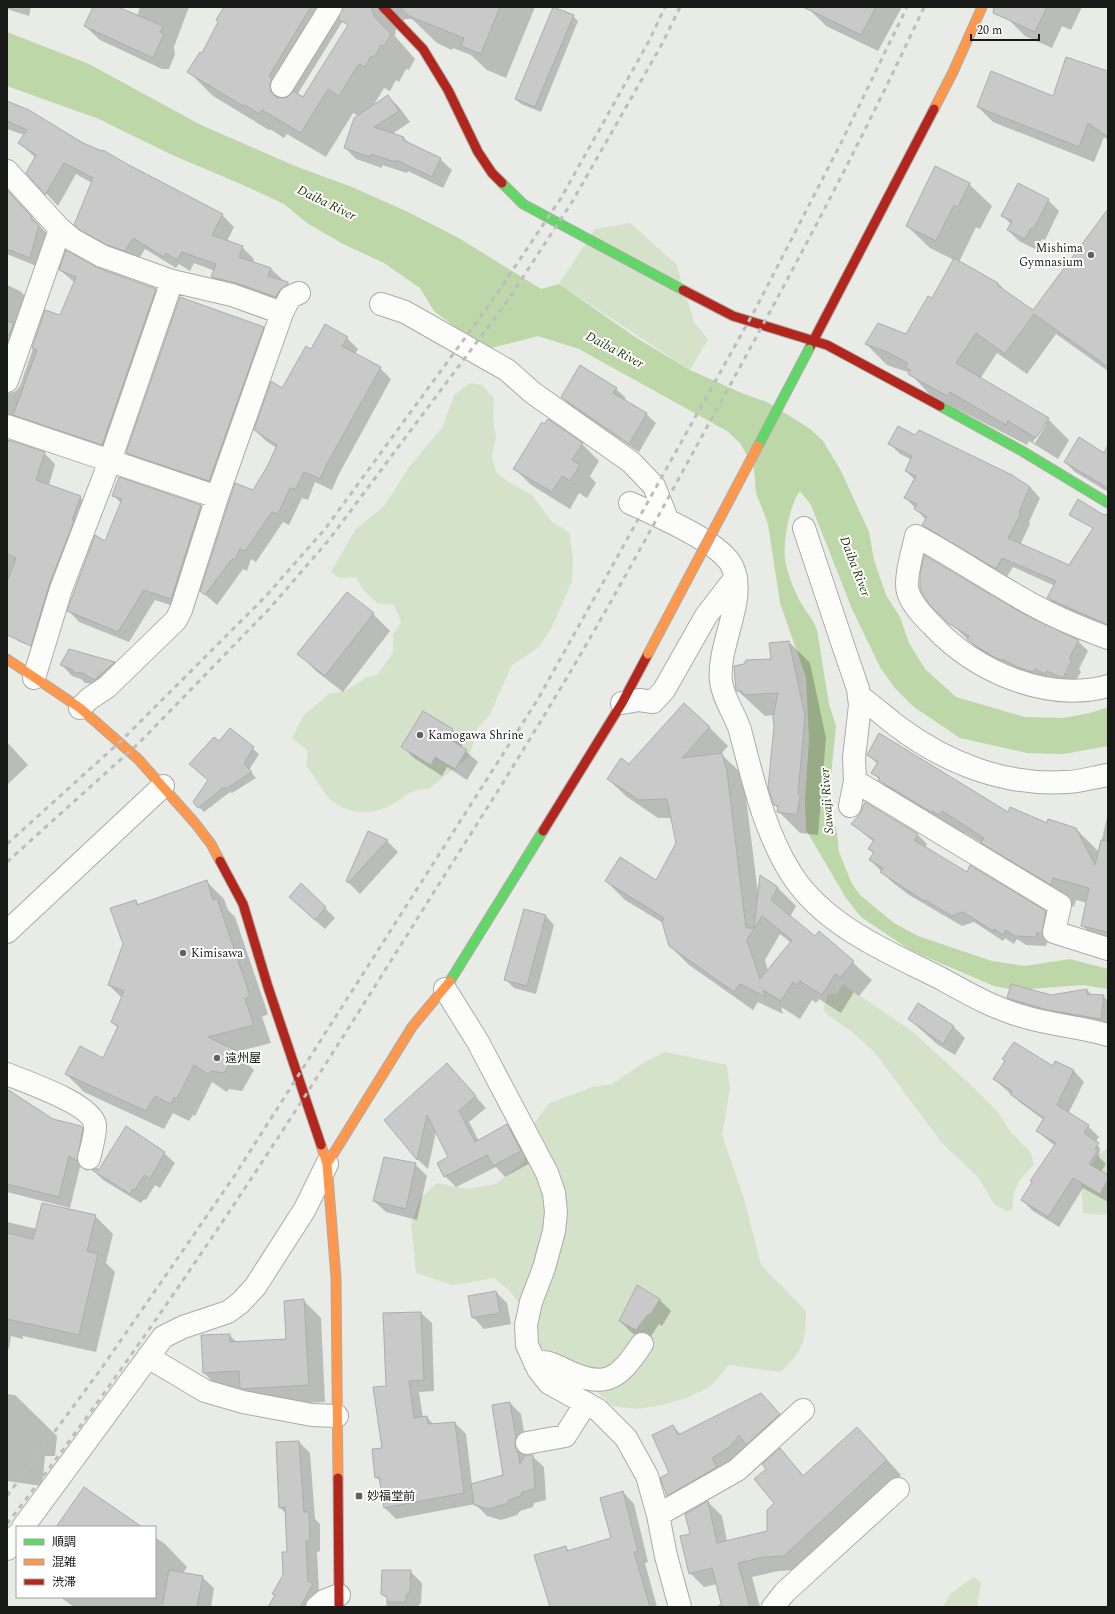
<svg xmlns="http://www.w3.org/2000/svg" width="1115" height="1614" viewBox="0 0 1115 1614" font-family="Spectral,'Noto Sans JP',serif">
<rect width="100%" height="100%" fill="#e8ebe6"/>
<path fill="#d3e2c8" d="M630 223 676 264 694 322 708 339 690 370 559 284 595 229Z
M470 383 482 385 494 398 493 419 496 438 492 456 496 472 508 482 531 494 553 523 569 532 573 557 572 581 553 625 539 647 512 665 489 716 477 728 470 755 429 789C416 787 407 795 396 802 376 816 344 816 327 796 319 786 314 775 306 765L308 751 292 738 304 715 329 694 345 691 365 678 377 675 393 653V634L401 622 394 605 377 603 364 591 356 577 339 578 331 572 355 530 384 506 410 466 442 428 455 394Z
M843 984 913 1032 975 1089 997 1111 1010 1131 1031 1153 1034 1165C1021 1175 1010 1192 1013 1208L1008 1212 994 1204 978 1177 942 1143 875 1053 851 1031 830 1017 823 1010 828 995 838 993Z
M665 1052 727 1065 730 1089 722 1135 744 1199 761 1265 806 1311C806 1341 803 1352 780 1372L729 1365 711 1386 686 1398 662 1405 637 1409 613 1406 590 1386 542 1359 533 1322 510 1291 494 1278 453 1285 416 1273 411 1224 420 1199 437 1183 467 1189 496 1184 524 1162 528 1132 548 1104 592 1087 612 1084 643 1063Z
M1108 1148V1212L1102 1215 1083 1213 1081 1182 1096 1157Z
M974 1577 981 1583 977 1607H943L950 1594Z"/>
<path fill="#bdd7a8" d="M7 32 89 64 201 125 295 166 352 187 408 212 457 237 541 289 559 284 635 337 690 370 744 394 767 402 809 428 823 441 841 471 869 532 874 560 886 595 900 617 909 643 925 669 956 697 1025 717 1063 718 1090 713 1108 707V746L1063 754 1027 753 960 738 914 707 894 687 880 667 852 609 811 505 800 491C789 505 783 542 785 560 787 570 792 586 797 595 802 608 812 616 817 630L829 704 836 726 831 776 830 815 837 832 839 852 852 884 860 895 894 923 918 936 992 961 1025 966 1070 959 1108 969V989L1083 985 1016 990 994 986 910 950 861 917 846 898 806 830 805 800 809 739 806 677 780 603 768 524 756 493 754 468 740 443 727 431 579 349 538 336 491 348 455 327 434 311 420 288 384 263 343 244 307 223 284 204 243 185 170 154 99 119 7 86Z"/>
<path fill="#0003" fill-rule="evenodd" d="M7 7H31L29 16 7 9Z
M94 7H115L137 17 140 7H189L174 47 175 54 169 69H162L100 40 85 26Z
M225 7H345L349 11 297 95 303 98 366 7H535L506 78 487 70 471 55 453 48 452 50 437 43 412 19H405L396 28 395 36 415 59 409 70 406 69 399 82 396 80 390 91 384 88 373 106 388 96 399 107 410 122 392 134 404 138 410 144 440 159 452 170 443 188 408 171 407 173 382 165V168L356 159 345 148 358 116 353 113 326 157 287 134 284 138 270 129 269 130 213 96 189 72 203 55Z
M810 7H902L878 51 826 26 809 9Z
M1015 7H1082L1071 30 1062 26 1052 48 1025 36 1009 20Z
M573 16 578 21 541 112 521 104 516 99Z
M1108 72V140L1104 137 1094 162 993 122 978 107 1053 97Z
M7 102 82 144 222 215 234 227 227 241 242 247 254 259 253 263 270 268 299 295 291 303 224 289 212 277 215 271 194 263 190 271 179 264 176 268 145 249 137 262 88 237 75 224 92 183 76 174 58 206 27 173 36 158 19 143 24 135 7 129Z
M969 184 992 206 980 229 976 227 959 262 998 283 1010 296 1033 312 1108 211V371L1056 334 1027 374 997 353 980 379 1048 419 1069 440 1058 459 1029 441 1027 445 930 395 910 373 887 365 866 344 906 335 932 300 954 260 930 248 907 226ZM1044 424H1046L1035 443 1033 442Z
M7 190 50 237 41 268 7 254Z
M1048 200 1059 211 1045 240 1042 239 1037 250 1019 241 1008 230 1011 224 1003 216Z
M97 269 156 290 167 301 114 456 7 432V394L16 391 20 386 46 311 61 317 75 283 60 270Z
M7 285 20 291 31 302 7 386Z
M263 327 275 339 221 492 138 464 127 453Z
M347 338 358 349 355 354 380 368 391 379 339 474 332 490 315 482 308 500 302 498 289 525 283 522 256 562 251 559 247 571 243 569 217 605 201 591 277 448 266 441 255 430 312 351Z
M616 389 626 398 624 401 646 414 656 423 639 452 572 407 562 397Z
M7 440 44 453 55 464 49 485 80 497 91 508 44 651 20 642 7 632Z
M889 443 1030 487 1040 498 1029 522 1030 524 1020 545 1070 566 1108 524V629L1058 608 1048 598 1055 586 1013 567 1006 578 934 535 923 525 926 520 906 498 915 480 906 471 912 460 900 454Z
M582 444 599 461 590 476 596 483 587 498 579 493 570 509 531 485 514 468Z
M1093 447 1108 454V492L1075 472 1065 462Z
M119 478 201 506 212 517 182 609 155 600 129 642 79 622 69 611 105 542 121 503 113 495Z
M347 593 373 614 390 631 343 692 316 671 299 654Z
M1023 615 1078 641 1088 651 1079 669 1081 672 1072 687 1012 670 978 649 949 622Z
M789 642 810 663 826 738 818 835 800 833 778 811 779 809 775 805 774 715 765 716 737 690 773 660Z
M70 650 115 662 126 673 95 684 85 683 81 679 72 676 61 664Z
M424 712 453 730 464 741 461 747 478 762 467 780 447 767 442 776 414 758 403 747Z
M709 727 728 746 721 754 740 772 745 790 758 893 760 876 778 888 796 906 790 917 815 937 819 932 872 980 859 996 854 992 841 1013 819 999 816 1003 812 1000 800 1019 781 1007 783 1014 758 1002 753 1010 689 965 670 946 663 923 625 900 606 881 657 882 677 844 672 818H658L627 797 608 779 629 765ZM780 934 791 943 768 970 765 960Z
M230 730 259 754 249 770 256 778 232 793 230 792 204 812 199 807 209 780 219 743Z
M7 742 28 765 8 784 7 783Z
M868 755 1009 813 1047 825 1075 828 1099 852 1108 813V949L1105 948 1082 925 1087 903 1076 900 1074 907 1006 866 986 846 965 833 963 837 902 803 872 772 878 764Z
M852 824 917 834 927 844 925 848 967 873 1045 912 1055 922 1052 942 1047 943 1046 946 1026 945 1017 939 1014 944 1005 938 1003 941 974 922 962 926 909 895 892 882 870 860 874 854 869 849 874 842Z
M387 841 398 852 360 894 347 881Z
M206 881 224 899 228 910 235 917 268 1014 262 1017 271 1043 236 1052 254 1070 242 1091 229 1089 227 1092 212 1082 195 1116 193 1115 189 1121 173 1113 164 1129 84 1092 66 1074 103 1059 118 1028 112 1022 122 998 109 985 124 944 136 901 139 905Z
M301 884 335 918 325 929 300 907Z
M546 916 554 925 536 994 514 988 505 979Z
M1087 990 1092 995 1103 996 1108 1001V1027L1018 1007 1008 998 1051 996Z
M918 1005 954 1027 965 1038 955 1055 937 1044 909 1019Z
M1056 1062 1074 1071 1084 1082 1068 1114 1088 1126 1099 1137 1095 1143 1100 1148 1099 1157 1106 1164 1101 1172 1108 1177V1202L1083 1188 1059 1227 1033 1211 1022 1200 1055 1146 1037 1131 1044 1120 1022 1104 994 1079 1053 1068Z
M447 1065 486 1108 469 1122 479 1141 507 1125 518 1136 532 1162 505 1177 496 1167 456 1187 445 1176 449 1158 436 1132 428 1169 417 1159 385 1121Z
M7 1090 53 1120 81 1127 93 1138 88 1171 80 1167 70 1208 7 1192Z
M126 1127 164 1153 175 1163 160 1188 155 1185 146 1200 144 1199 141 1203 103 1180 93 1170 96 1169 99 1171Z
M415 1164 427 1176 417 1220 386 1212 374 1201Z
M95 1216 113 1234 106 1263 115 1272 96 1352 23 1336V1339L11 1336 9 1349 7 1348V1222L37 1229Z
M637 1286 660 1300 671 1311 662 1326 659 1324 648 1341 632 1333 620 1321Z
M496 1292 507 1303 511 1324 484 1329 473 1317Z
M304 1301 321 1318 325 1402 259 1405 242 1389 221 1390 204 1373 229 1335 237 1342 287 1340Z
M421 1313 432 1323 434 1391 419 1392 423 1418 427 1417 434 1425 455 1423 466 1434 472 1485 504 1476 510 1403 521 1414 527 1449 526 1456H532L544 1467 546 1500 534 1503 533 1507 520 1511 517 1515 501 1520 487 1516 475 1504 396 1519 385 1508 381 1482 376 1477 384 1448 388 1387Z
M7 1394 15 1395 57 1436 55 1456H45L42 1486 7 1481Z
M772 1406 790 1426 679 1506 668 1495 673 1426 681 1435Z
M299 1442 310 1453 315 1519 320 1524V1551L317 1552 319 1591 323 1596 317 1607H269L284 1575 288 1553 286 1513 280 1508Z
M871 1442 901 1475 798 1570 778 1571 752 1577 760 1607H719L718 1605 722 1604 717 1584 704 1587 690 1573 691 1534 708 1502 722 1516 727 1541 768 1532 775 1503 767 1470 780 1449 804 1476Z
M623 1492 634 1504 648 1562 645 1563 657 1607H550L565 1547 569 1551 613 1539Z
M155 1537 165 1544 187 1567 183 1573 202 1577 214 1588 211 1607H163L164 1601 160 1607H74L60 1597H155Z
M410 1571 422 1583 421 1603 417 1607H386L387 1598 382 1594Z"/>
<path fill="#c9c9c9" stroke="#acadac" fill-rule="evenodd" d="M93 7H118L163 26 160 32 164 34 153 58 84 26Z
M224 7H311L269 76 272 78 270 85 271 92 276 97 281 98 288 97 293 91 303 97 348 25 338 19 343 7H371L374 16 391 34 384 46 381 45 374 58 371 56 365 67 359 64 339 96 328 89 301 133 262 110 259 114 245 105 243 106 187 72 200 52 202 53 218 22 216 20Z
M400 7H500L481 54 461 46 464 38 409 16Z
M553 7 574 15 535 107 515 99Z
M803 7H876L861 35Z
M994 7H1047L1035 32 993 13Z
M1066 57 1108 71V137L1088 123 1079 147 977 107 991 71 1053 96Z
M388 95 399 111 374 127 404 137 403 140 441 158 432 177 396 160 395 162 371 154 370 157 344 148 354 118Z
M7 101 29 110 83 143 102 151 103 150 127 164 223 214 212 235 243 246 239 257 271 268 268 276 288 282V284L279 291 276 297 236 283 211 277 216 264 182 252 177 260 166 253 164 257 133 238 125 251 107 245 80 230 74 225 93 178 64 163 45 195 26 173 36 155 18 143 27 130 7 121Z
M935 166 970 183 958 207 954 205 936 241 906 226Z
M1018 183 1049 199 1033 230 1031 228 1025 239 1007 230 1012 221 1001 216Z
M7 190 32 217 31 219 39 225 30 258 7 249Z
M1108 209V367L1034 314 1005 354 976 333 956 363 1049 418 1036 438 1008 421 1006 425 950 392 947 396 918 380 908 374 911 370 905 367 908 363 887 352 865 344 878 323 906 334 928 296 932 298 954 258 998 283 997 285 1033 310Z
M66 250 98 268 156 289 102 445 13 415 37 350 32 348 45 310 60 315 76 277 59 270Z
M180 297 264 327 209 481 126 453Z
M7 321 14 323 9 336 7 335Z
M325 324 348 337 342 346 381 367 328 462 320 479 304 472 296 489 290 488 278 514 272 512 245 551 240 549 235 560 232 559 205 595 200 591 235 483 253 490 268 465 277 445 254 430 271 381 282 388 306 346 311 349Z
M580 365 617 388 613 393 647 413 629 444 561 397Z
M548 419 583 443 572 460 580 465 570 481 562 476 552 492 513 469 542 422 544 424Z
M898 426 915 435 919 430 1012 475 1030 487 1019 512 1021 513 1008 538 1069 565 1093 528 1069 515 1078 499 1102 514 1108 515V625L1047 598 1056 581 1002 558 996 569 922 525 927 517 914 509 917 504 904 498 916 476 905 471 912 456 888 444Z
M1079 437 1104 453 1108 445V488L1064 462Z
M9 440 45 452 36 480 81 496 72 520 74 521 49 585 31 646 7 635V582L16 558 7 554V444Z
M119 477 201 505 171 599 144 590 118 632 67 611 95 535 105 541 122 499 112 496Z
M924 555 1024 614 1079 640 1069 659 1072 660 1063 678 1047 671 1045 674 1035 669 1033 672 1020 668 1002 659 1001 660 996 658 976 646 967 639 969 636 948 623 928 603 920 589V574Z
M347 592 374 613 325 676 297 654Z
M789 641 805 716 798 794 800 796 797 815 777 812 778 806 774 805 768 788 774 726 773 717 778 693 743 695 742 691H736L734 666 744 664 746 660 771 659 769 643Z
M69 649 115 662 94 680 83 673 72 672 73 670 60 665Z
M684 703 710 727 682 758 722 753 727 771 746 928H754L760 875 778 887 771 900 815 936 819 931 854 961 840 978 835 974 822 995 800 981 797 985 793 982 781 1001 763 990 766 997 740 984 734 992 669 946 662 922 664 918 605 881 620 857 656 880 676 843 667 799 639 800 607 779 621 758 629 764ZM762 916 792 940 760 979 747 940Z
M423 711 453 729 448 738 467 750 455 769 435 757 431 765 401 747Z
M230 728 254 747 244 764 252 772 226 789 224 787 198 808 193 802 208 780 189 764 214 737 219 741Z
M879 733 1008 812 1010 807 1047 823 1048 819 1076 828 1095 865 1101 840 1108 841V932L1081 926 1089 888 1053 878 1051 885 981 843 984 838 942 811 939 815 932 811 931 812 878 780 880 778 871 773 878 762 867 755Z
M865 802 918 834 914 840 967 872 970 865 1046 911 1042 933H1037L1036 937 1015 936 1006 930 1003 935 994 929 993 931 963 912 952 916 925 900 924 901 880 872 883 868 869 860 874 852 868 849 874 840 851 824 860 814Z
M368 831 388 840 348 883 346 881Z
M207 880 213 900 217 898 250 996 245 999 254 1025 208 1037 237 1051 224 1073 211 1071 208 1074 194 1065 177 1099 174 1097 171 1104 155 1096 146 1111 65 1074 80 1046 103 1058 118 1026 111 1022 124 991 108 985 123 944 110 908 136 900 137 905Z
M301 883 326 907 315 920 289 897Z
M524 909 546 915 527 986 504 980Z
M1011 984 1051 995 1087 989V994L1104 995 1101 1019 1048 1010 1007 998Z
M918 1003 954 1026 943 1044 908 1019Z
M1014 1042 1053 1066 1055 1061 1074 1070 1057 1105 1089 1125 1084 1133 1099 1143 1095 1149 1098 1150 1089 1164 1108 1175V1179L1100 1194 1073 1178 1048 1217 1021 1200 1032 1182 1030 1181 1056 1143 1036 1131 1044 1118 1010 1094 1012 1091 993 1079 1005 1061 1002 1059Z
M447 1063 476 1096 459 1111 475 1142 507 1124 521 1151 493 1166 487 1155 444 1177 437 1163 448 1157 427 1115 417 1160 384 1120Z
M7 1089 53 1119 81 1126 83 1128 77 1161 69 1156 59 1197 7 1184Z
M126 1126 165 1152 150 1179 144 1175 135 1190 133 1189 130 1194 92 1170 97 1168 98 1171Z
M384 1157 416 1163 406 1209 373 1201Z
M42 1203 96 1215 87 1251 98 1254 79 1335 7 1319V1233L33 1239Z
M637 1285 660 1299 650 1315 648 1314 636 1330 619 1321Z
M496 1291 500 1313 472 1318 468 1296Z
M304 1299 309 1385 242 1389 240 1388 239 1371 203 1373 201 1335 230 1334V1342L286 1339 284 1301Z
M421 1312 424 1380 409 1381 414 1418 427 1416 428 1424 455 1422 464 1493 384 1508 379 1477 375 1478 372 1449 382 1448 373 1387 386 1386 383 1313Z
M761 1393 780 1414 746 1445 739 1435 730 1447 712 1458 717 1467 667 1496 660 1478 669 1473 652 1435 673 1425 678 1435Z
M510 1402 516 1438 515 1446 518 1452 520 1464 525 1455H533L535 1489 522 1492 521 1496 509 1500 506 1504 489 1509 474 1505 471 1484 503 1475 492 1405Z
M857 1427 887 1460 784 1556 764 1557 738 1563 750 1607H722L712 1568 689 1574 680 1536 690 1534 685 1514 708 1501 717 1543 767 1531V1510L774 1503 754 1479 766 1469 762 1464 780 1448 803 1476Z
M299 1441 304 1512H309L310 1541H306L308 1581 313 1584 300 1607H268L275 1595 272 1594 283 1575 282 1552H287L285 1507 279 1508 276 1442Z
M84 1487 142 1527H56Z
M623 1491 638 1551 634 1552 650 1607H550L534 1555 566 1546 567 1551 611 1538 600 1498Z
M169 1570 203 1576 197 1607H162Z
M382 1570H411L410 1591 406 1595V1602H387V1597L381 1594Z"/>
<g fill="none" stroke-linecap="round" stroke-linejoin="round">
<defs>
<path id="street" d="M282 86 331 7
M7 171 60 229 73 240 102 256 172 281 232 295 282 313 290 297 299 293
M381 304 405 312 507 370 533 393 631 462 654 486 668 521
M7 381 60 229
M7 426 217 497 282 313
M630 503C654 514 721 542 732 566 748 599 717 644 721 681 723 699 735 714 740 730 753 780 764 831 792 875 825 926 888 952 940 978 967 993 995 1009 1025 1017 1052 1025 1081 1027 1108 1035
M804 528 843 645 858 689 860 705 854 758 855 781 850 806
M1108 638C1078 627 1047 614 1019 597 984 577 951 555 916 536 913 551 904 579 908 592 912 605 924 617 933 626 975 671 1047 703 1108 686
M34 678 61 589 110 461 172 281
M859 696C872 705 884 716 897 726 946 763 1005 786 1066 782 1080 782 1094 777 1108 775
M622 703 639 700 653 702 664 690 706 616 736 577
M80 708 89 699 107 687 176 620 181 610 217 497
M855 781 1060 905 1054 932 1108 949
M7 932 163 786
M445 989 478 1042 547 1173 554 1193 556 1212 554 1231 544 1268 531 1302 526 1325 527 1345 538 1369 549 1383 598 1410 626 1438 647 1476 658 1515 666 1556 680 1607
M7 1074C26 1082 92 1104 95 1125 96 1133 91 1150 89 1158
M148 1357 205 1391 243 1402 312 1415 337 1416
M535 1363C546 1360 552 1364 561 1368 605 1390 617 1381 642 1344
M527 1443 565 1436 586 1403
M658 1515 737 1470 803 1410
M23 1527 163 1337 183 1327 228 1312 240 1303 255 1287 305 1209 327 1164
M7 1549 17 1535
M317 1607 324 1601 339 1595
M773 1607 785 1592 898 1489"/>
<path id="fast" d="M502 183 523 204 683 290
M940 406 1022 451 1108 503
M450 981 543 831"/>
<path id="slow" d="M934 109 953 72 982 7
M7 659 80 708 138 759 195 823 211 844 220 861
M321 1145 327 1164 336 1278 338 1478
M327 1164 412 1027 450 981"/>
<path id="jam" d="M383 7 423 49 448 90 478 152 492 173 502 183
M683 290 733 316 827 345 940 406
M809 349 934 109
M543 831 622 703 648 654
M220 861 243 904 268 987 321 1145
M338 1478 339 1607"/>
</defs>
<use href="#street" stroke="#aaaca8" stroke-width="24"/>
<use href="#fast" stroke="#aaaca8" stroke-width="11"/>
<use href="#slow" stroke="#aaaca8" stroke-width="11"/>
<use href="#jam" stroke="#aaaca8" stroke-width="11"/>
<use href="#street" stroke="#fcfcfb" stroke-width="22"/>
<use href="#fast" stroke="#63d668" stroke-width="9"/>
<use href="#slow" stroke="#ff974d" stroke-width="9"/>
<use href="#jam" stroke="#b3261e" stroke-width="9"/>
<path stroke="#bcbdbc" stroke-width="3" stroke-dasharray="5 5" stroke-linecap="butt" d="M7 844 121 741 266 596 325 529 492 301 561 198 649 41 665 7
M7 862 140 742 270 608 328 541 506 303 572 202 662 44 680 7
M7 1496 101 1369 233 1178 538 699 756 308 841 143 907 7
M7 1524C159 1326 295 1115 427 903 470 835 513 768 554 699 608 610 657 518 707 427 783 289 858 150 924 7"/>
<defs>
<path id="fast-bridge" d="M758 446 809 349"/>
<path id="slow-bridge" d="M648 654 758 446"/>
</defs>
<use href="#fast-bridge" stroke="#aaaca8" stroke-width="11" stroke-linecap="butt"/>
<use href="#slow-bridge" stroke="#aaaca8" stroke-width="11" stroke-linecap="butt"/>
<use href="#fast-bridge" stroke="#63d668" stroke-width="9"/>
<use href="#slow-bridge" stroke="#ff974d" stroke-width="9"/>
</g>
<g fill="#61635f" stroke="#fff" stroke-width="1.5">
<circle cx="1091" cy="255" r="4"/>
<circle cx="420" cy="735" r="4"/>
<circle cx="183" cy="953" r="4"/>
<circle cx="217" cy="1058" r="4"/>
<rect x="355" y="1492" width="8" height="8" rx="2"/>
</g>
<g text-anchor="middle" stroke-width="4" stroke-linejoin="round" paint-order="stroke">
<g font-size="12" fill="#181a17" stroke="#fff" text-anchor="start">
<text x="1083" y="252" text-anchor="end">Mishima<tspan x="1083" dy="14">Gymnasium</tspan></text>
<text x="428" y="739">Kamogawa Shrine</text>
<text x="191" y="957">Kimisawa</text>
<text x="225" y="1062">遠州屋</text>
<text x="367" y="1500">妙福堂前</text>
</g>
<g font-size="13" font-style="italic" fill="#1e3505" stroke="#fff">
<text transform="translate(327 202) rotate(26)" y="5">Daiba River</text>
<text transform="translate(615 349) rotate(28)" y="5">Daiba River</text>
<text transform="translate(856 566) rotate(69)" y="5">Daiba River</text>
<text transform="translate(826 801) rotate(-94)" y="5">Sawaji River</text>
</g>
</g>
<rect width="1115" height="1614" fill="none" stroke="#181a17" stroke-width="16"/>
<rect x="16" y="1526" width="140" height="72" fill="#ffffff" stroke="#a3a3a2"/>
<rect x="24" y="1539" width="20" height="6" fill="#63d668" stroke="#a3a3a2"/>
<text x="52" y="1546" font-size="12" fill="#181a17">順調</text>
<rect x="24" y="1559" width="20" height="6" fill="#ff974d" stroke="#a3a3a2"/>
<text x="52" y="1566" font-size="12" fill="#181a17">混雑</text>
<rect x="24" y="1579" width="20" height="6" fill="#b3261e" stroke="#a3a3a2"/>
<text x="52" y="1586" font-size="12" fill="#181a17">渋滞</text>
<path d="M971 34v6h68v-6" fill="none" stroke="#181a17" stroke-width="2"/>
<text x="977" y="34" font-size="12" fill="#181a17" stroke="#ffffff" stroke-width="3" paint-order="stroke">20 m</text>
</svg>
